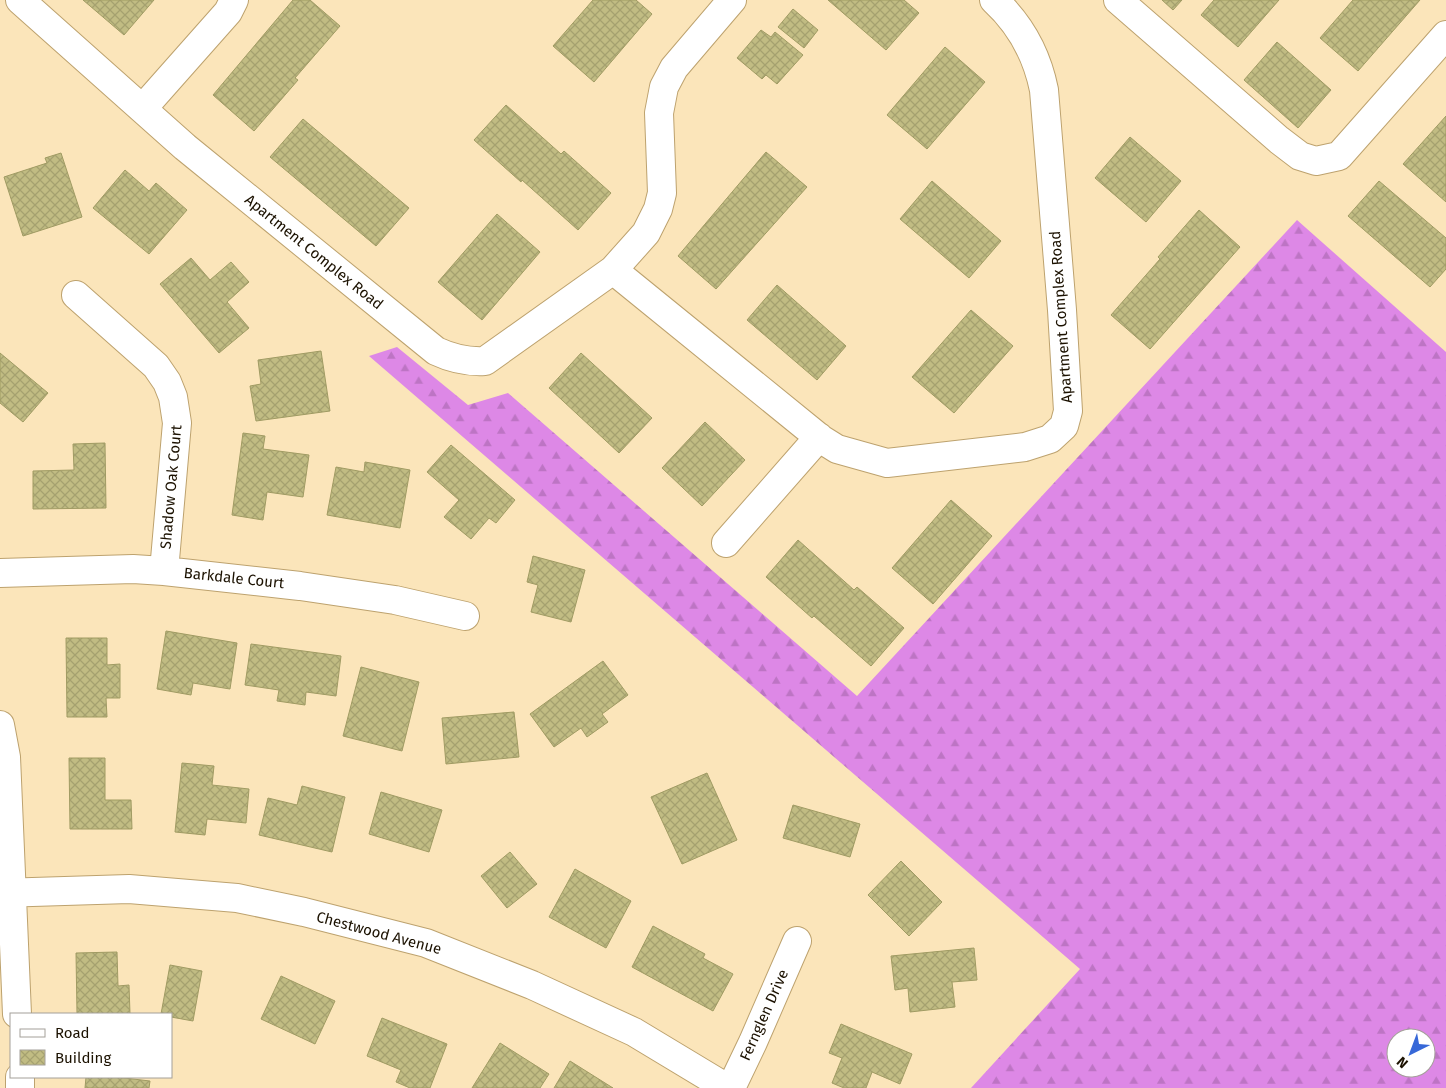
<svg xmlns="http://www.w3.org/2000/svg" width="1446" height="1088" viewBox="0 0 1446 1088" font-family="'Fira Sans',sans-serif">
<defs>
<pattern id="forest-firs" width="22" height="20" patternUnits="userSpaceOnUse" patternTransform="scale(1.25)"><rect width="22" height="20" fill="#dd88e6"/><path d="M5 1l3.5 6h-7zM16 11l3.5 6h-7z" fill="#bd74c4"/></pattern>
<pattern id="building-cross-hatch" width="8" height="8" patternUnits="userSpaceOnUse" patternTransform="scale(1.25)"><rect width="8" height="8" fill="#c1bc83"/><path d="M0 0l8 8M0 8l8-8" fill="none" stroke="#a5a16f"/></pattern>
</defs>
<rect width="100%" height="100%" fill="#fbe5ba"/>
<path fill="url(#forest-firs)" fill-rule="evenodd" d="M1297 220 1446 352V1088H971L1080 969 369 356 397 347 468 405 508 393 857 696ZM1396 1038H1426V1068H1396Z"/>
<path fill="url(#building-cross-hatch)" stroke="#a09b63" d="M83 0H154L124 35Z
M293 0H310L340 26 295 78 298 80 254 131 213 95Z
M593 0H636L652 14 594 82 553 46Z
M828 0H904L919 13 886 50Z
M1162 0H1182L1173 10Z
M1214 0H1279L1238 47 1201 15Z
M1353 0H1420L1358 71 1320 38Z
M793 9 818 30 804 48 778 27Z
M761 30 771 37 775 32 803 55 777 84 766 75 762 79 737 58Z
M1277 42 1331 90 1298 128 1244 80Z
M945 47 985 82 927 149 887 115Z
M506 105 561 154 564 151 611 193 578 230 522 180 521 182 474 140Z
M1446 116V202L1403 164Z
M303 119 409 208 376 246 270 157Z
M1130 137 1181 181 1146 222 1095 178Z
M766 152 807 187 716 289 678 256Z
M61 153 82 217 23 236 4 177 47 163 45 158Z
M125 170 149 191 156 183 187 210 149 254 93 208Z
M932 181 1001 241 969 278 900 219Z
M1379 181 1446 238V269L1430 287 1348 216Z
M1199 210 1240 247 1150 349 1111 315 1160 259 1158 257Z
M497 214 540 252 482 320 438 282Z
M191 258 210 280 231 262 249 282 227 302 249 328 219 353 160 284Z
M777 285 846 346 817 380 747 320Z
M971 310 1013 346 954 413 912 377Z
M321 351 330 411 256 421 250 386 261 384 258 360Z
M0 353 48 393 23 422 0 403Z
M581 353 652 418 619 453 549 388Z
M705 422 745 460 702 506 662 468Z
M243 433 265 436 263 449 309 455 303 497 267 492 263 520 232 515Z
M105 443 106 508 33 509V471L74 470 73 444Z
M451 445 515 500 496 523 489 518 471 539 444 517 459 500 427 472Z
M365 462 410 470 400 528 327 515 336 467 364 472Z
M951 500 992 536 933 604 892 568Z
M798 540 854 590 857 587 904 628 871 666 814 616 812 618 766 577Z
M533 556 585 570 571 622 531 612 538 585 527 582Z
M166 631 237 643 230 689 193 683 191 695 157 689Z
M66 638H107V665L120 664V698H106L107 717H67Z
M251 644 341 656 336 696 306 692 305 705 277 701 279 690 245 685Z
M603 661 628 695 602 714 608 722 587 737 581 728 554 747 530 714Z
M361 667 419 682 402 751 343 736Z
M514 712 519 757 446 764 442 718Z
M69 758H105V800H131L132 829H70Z
M182 763 214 766 212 785 249 789 246 823 207 819 205 835 175 832Z
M707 773 737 840 682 864 651 797Z
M302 786 345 797 332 852 259 835 268 798 297 805Z
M381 792 442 810 429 852 369 834Z
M793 805 860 824 850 857 783 838Z
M510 852 537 884 507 908 481 876Z
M901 861 942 902 909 936 868 895Z
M575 869 631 901 606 948 549 917Z
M653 926 705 954 703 958 733 974 713 1011 632 967Z
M974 948 977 980 952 982 955 1007 910 1012 908 988 895 990 891 956Z
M117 952 118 986 129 985 130 1014H77L76 953Z
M170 965 202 971 193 1021 171 1017V1014H161Z
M281 976 335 1001 315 1044 261 1019Z
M382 1018 447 1044 430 1088H410L396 1082 401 1070 367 1056Z
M841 1024 912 1054 900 1084 872 1072 866 1088H844L832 1083 842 1058 829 1053Z
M500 1043 549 1074 540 1088H472Z
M570 1061 613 1088H554Z
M86 1077H116L150 1081 149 1088H85Z"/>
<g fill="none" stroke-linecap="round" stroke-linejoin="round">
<defs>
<path id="minor" d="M20 0 185 147 436 351C453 359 467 362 485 361L613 270 646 233 658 209 662 193 659 113 664 87 674 68 732 0
M1118 0 1279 140 1300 156 1316 161 1339 156 1446 35
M143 108 228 12 234 0
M613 270 821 439 837 449 887 463 1025 447 1050 439 1064 426 1068 411 1062 310 1044 90C1037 55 1020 24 994 0
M76 295 156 366 167 382 173 397 177 423 164 571
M726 543 819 437
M0 573 133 569 164 571 300 586 395 600 465 616
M0 725 6 757 17 1014
M0 893 129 889 237 898 304 912 426 943 532 985 634 1032 727 1088
M20 1077V1088
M731 1088 753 1042 797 941"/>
</defs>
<use href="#minor" stroke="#bda26e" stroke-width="30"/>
<use href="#minor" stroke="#fff" stroke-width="28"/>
</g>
<g text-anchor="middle" stroke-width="5" stroke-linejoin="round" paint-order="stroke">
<g font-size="15" fill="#1b1100" stroke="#fff">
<text transform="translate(314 252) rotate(39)" y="5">Apartment Complex Road</text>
<text transform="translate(1061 317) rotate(-94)" y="5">Apartment Complex Road</text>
<text transform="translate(171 487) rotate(-85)" y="5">Shadow Oak Court</text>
<text transform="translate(234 578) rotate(6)" y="5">Barkdale Court</text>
<text transform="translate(379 933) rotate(15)" y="5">Chestwood Avenue</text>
<text transform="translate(764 1015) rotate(-66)" y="5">Fernglen Drive</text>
</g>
</g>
<rect x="10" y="1013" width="162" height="65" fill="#ffffff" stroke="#a4a099"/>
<rect x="20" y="1029" width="25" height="8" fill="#ffffff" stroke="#a4a099"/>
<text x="55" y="1038" font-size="15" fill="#1b1100">Road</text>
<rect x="20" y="1050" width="25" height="15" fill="url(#building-cross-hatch)" stroke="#a4a099"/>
<text x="55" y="1063" font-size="15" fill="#1b1100">Building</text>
<g transform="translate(1411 1053) rotate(222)"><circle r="24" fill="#ffffff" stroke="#a4a099"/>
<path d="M0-4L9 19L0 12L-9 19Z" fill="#3768d8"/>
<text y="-8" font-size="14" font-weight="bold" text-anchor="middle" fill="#1b1100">N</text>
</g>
</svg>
